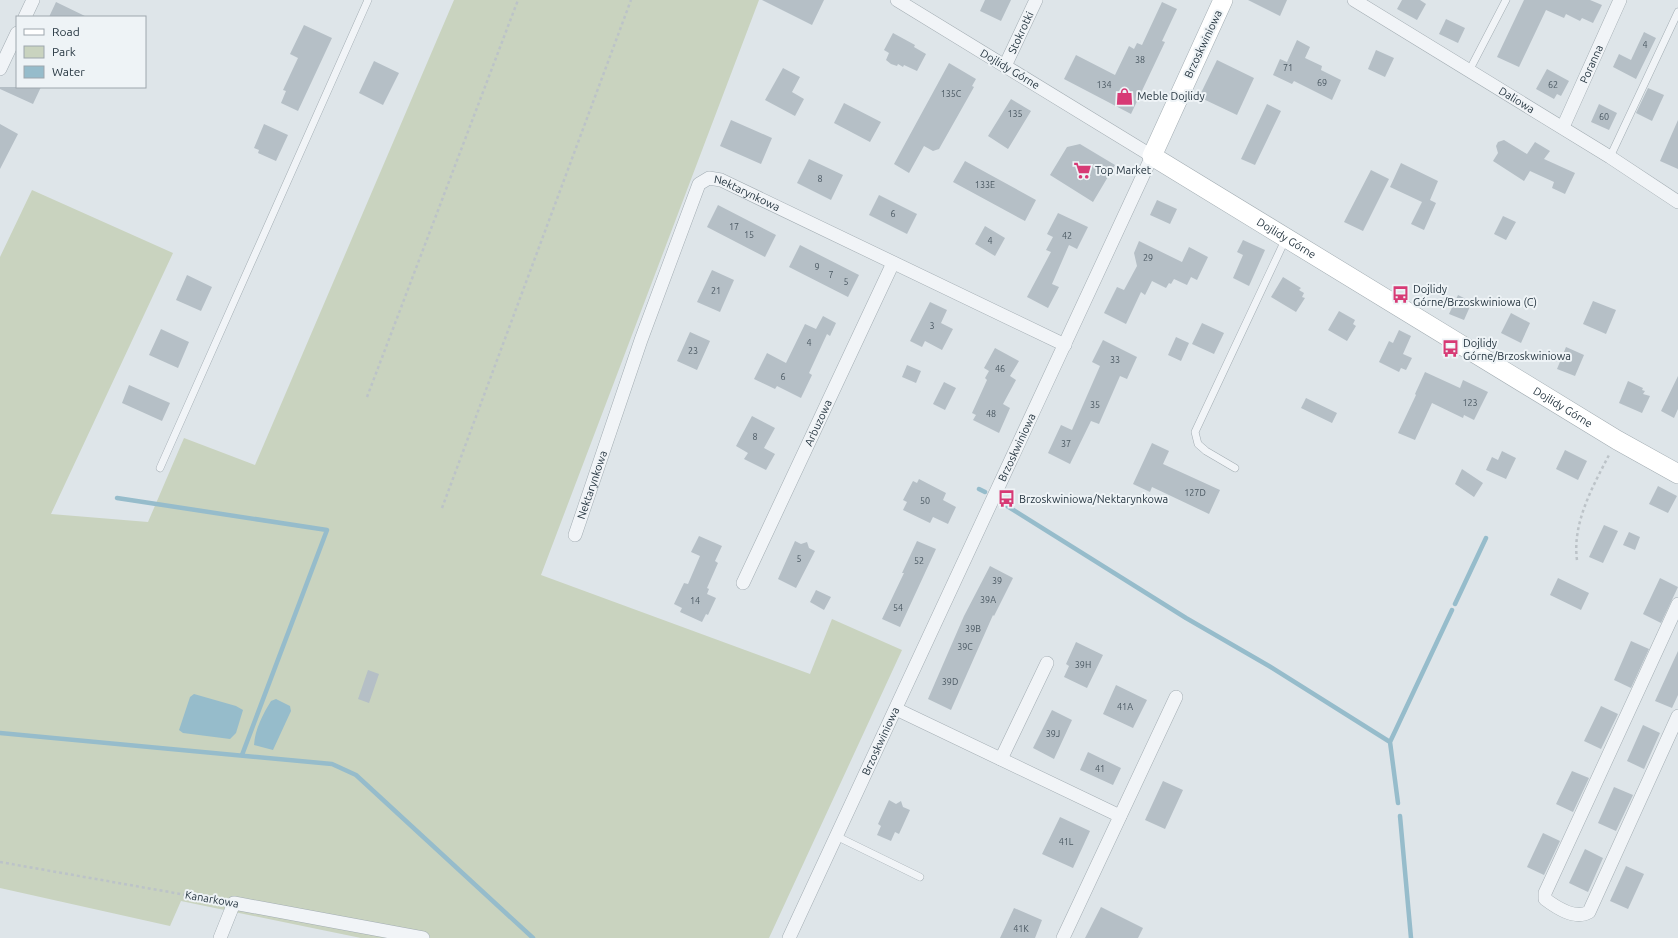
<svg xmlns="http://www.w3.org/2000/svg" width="1678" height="938" viewBox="0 0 1678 938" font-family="Ubuntu,sans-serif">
<rect width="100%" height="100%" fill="#dee5e9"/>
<path fill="#c9d3bf" d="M454 0H759L541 575 810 674 832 619 902 650 769 938H361L181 901 170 926 0 888V257L32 190 173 253 51 514 148 522 184 438 255 465Z"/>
<path fill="#96bccb" d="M194 694 236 706 243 710 236 733 230 739 183 733 179 730 190 697Z
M276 699 290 706 291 711 273 750 254 745C255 729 263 714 271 701Z"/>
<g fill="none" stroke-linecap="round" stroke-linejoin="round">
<path stroke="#96bccb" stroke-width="4.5" d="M979 489 985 492
M117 498 327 530 242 755
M1007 506 1186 618 1269 666 1390 742 1398 803
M1455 604 1486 538
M0 733 332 764 356 775 533 938
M1390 742 1452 610
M1400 816 1411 938"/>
</g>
<path fill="#b5bfc6" d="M762 0H824L812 25Z
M985 0H1011L1001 21 980 11Z
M1248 0H1287L1280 16Z
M1402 0H1420L1426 4 1417 20 1397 9Z
M1524 0H1590L1602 5 1593 23 1582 18 1580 21 1566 14 1564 18 1546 10 1519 67 1497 57Z
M56 2 87 17H49Z
M1162 2 1177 9 1162 41 1165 42 1131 114 1064 79 1076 55 1115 75 1129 46 1134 49 1137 43 1142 45Z
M1446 19 1465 28 1458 43 1439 34Z
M304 25 332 38 298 111 281 103 286 91 283 90 298 58 290 54Z
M1644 32 1656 38 1636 79 1613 67 1619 54 1631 60Z
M893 33 915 45 914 47 926 54 917 71 904 65 903 67 898 64 897 66 891 64 886 60 889 53 884 50Z
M1297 40 1310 47 1305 58 1322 66 1321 70 1341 80 1332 100 1294 81 1292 84 1273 75 1280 59 1287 62Z
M1376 50 1394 58 1385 77 1368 69Z
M1217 60 1254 78 1237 115 1199 97Z
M374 61 399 73 383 105 359 93Z
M949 63 976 79 972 86 974 87 939 149 933 151 924 146 909 173 894 164Z
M783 68 800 77 792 92 804 99 795 116 765 100Z
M1547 69 1569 81 1561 96 1557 94 1554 99 1536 89Z
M0 87H41L33 104 0 89Z
M1648 88 1664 95 1652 121 1636 113Z
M1011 99 1031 111 1008 149 988 136Z
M844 103 881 122 870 142 834 123Z
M1267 104 1281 111 1255 165 1241 159Z
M1599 104 1617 113 1609 130 1591 122Z
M731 120 772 138 761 164 720 146Z
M1678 120V169L1660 161Z
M0 124 18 134 0 169Z
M264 124 288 135 276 161 258 153 259 150 254 148Z
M1504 140 1527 154 1535 142 1550 151 1544 159 1575 173 1565 194 1552 188 1554 182 1530 171 1524 181 1493 161 1498 153 1496 146 1498 142Z
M1080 144 1115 165 1093 202 1050 175 1067 147Z
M809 159 843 175 831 200 797 183Z
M965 161 1036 200 1025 221 953 182Z
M1401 163 1438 181 1430 200 1436 203 1424 230 1411 224 1422 202 1390 187Z
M1371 170 1389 179 1363 231 1344 222Z
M879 195 917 214 907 234 869 215Z
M1157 200 1177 209 1170 224 1150 215Z
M718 205 776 235 765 257 707 227Z
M1058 213 1088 227 1077 249 1069 245 1052 284 1059 287 1048 308 1027 297 1051 252 1046 250 1053 237 1047 234Z
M1503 216 1516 222 1506 240 1494 234Z
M985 226 1005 238 995 256 975 244Z
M1243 240 1265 250 1249 286 1233 278 1243 255 1237 252Z
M1139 241 1182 262 1189 247 1208 257 1197 280 1191 277 1187 285 1174 279 1171 284 1169 283 1166 288 1152 281 1145 295 1141 292 1126 324 1104 313 1117 287 1124 290 1137 266 1134 253Z
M800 245 859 275 848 297 789 267Z
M712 270 734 280 720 312 697 302Z
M187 275 212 287 201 311 176 300Z
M1283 277 1301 288 1299 290 1304 293 1302 297 1305 298 1296 312 1271 297Z
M1458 295 1472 302 1464 320 1449 314Z
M1593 301 1616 310 1606 334 1583 324Z
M930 302 947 310 941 323 953 329 942 350 925 341 922 347 910 341Z
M1339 311 1355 320 1353 324 1356 326 1347 341 1328 330Z
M1511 313 1530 323 1521 343 1501 333Z
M823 316 836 323 830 336 827 334 809 373 812 375 801 398 777 386 775 389 754 379 767 353 786 363 805 324 816 329Z
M1202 323 1224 333 1214 354 1192 344Z
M161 329 189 342 178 368 149 355Z
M1399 330 1411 336 1403 354 1412 358 1406 370 1401 368 1399 372 1379 362 1389 341 1393 343Z
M690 332 710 341 697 370 677 361Z
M1176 337 1189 343 1181 361 1168 355Z
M1103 340 1137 357 1127 379 1120 376 1099 424 1091 421 1070 464 1048 453 1061 425 1072 430 1100 366 1092 362Z
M1566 347 1584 355 1575 376 1557 369Z
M995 348 1019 361 1010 376 1016 380 1003 404 1010 408 999 433 973 420 976 415 972 413 987 380 985 378 989 371 984 368Z
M907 365 921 371 916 383 902 377Z
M1425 372 1460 388 1463 380 1488 392 1474 420 1464 415 1463 418 1432 403 1415 440 1398 433 1416 395 1415 394Z
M1678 376V409L1674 418 1661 411Z
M1628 381 1643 388 1642 390 1645 391 1643 394 1650 396 1642 413 1619 403Z
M944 382 956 388 945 410 933 404Z
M129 385 170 403 162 421 122 403Z
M1306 398 1337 413 1332 423 1301 408Z
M752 416 775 428 764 448 775 454 766 470 744 459 748 453 736 446Z
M1152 443 1169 451 1163 464 1220 490 1209 514 1152 487 1150 492 1133 484Z
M1565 450 1587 461 1578 480 1556 469Z
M1502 451 1516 458 1506 479 1486 470 1492 457 1498 460Z
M1462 469 1483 483 1474 497 1455 484Z
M919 479 946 493 943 500 956 507 948 524 933 517 930 523 903 510 907 502 903 500 913 481 917 483Z
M1658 486 1677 496 1668 513 1649 504Z
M1604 525 1618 531 1603 563 1589 557Z
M1629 532 1640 537 1635 550 1623 545Z
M699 536 722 546 715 561 718 563 707 588 709 589 707 594 716 598 708 615 706 614 702 622 680 612 682 608 674 604 684 583 688 584 700 556 691 552Z
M795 541 801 544 807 542 809 548 815 551 796 588 778 579Z
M917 541 936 549 900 627 882 619 904 573H902Z
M990 566 1013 578 994 616 993 615 951 710 928 699 964 616Z
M1558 578 1589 593 1581 610 1550 595Z
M1660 578 1678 587 1661 623 1643 614Z
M816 590 831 597 824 610 810 602Z
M1631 641 1649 649 1631 688 1614 680Z
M1076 642 1103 655 1087 688 1064 677 1069 666 1066 664Z
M1678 651V695L1672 708 1655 701Z
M368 670 379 674 369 703 358 699Z
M1116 685 1147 700 1133 728 1103 714Z
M1601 706 1618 714 1601 749 1584 741Z
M1052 710 1072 720 1054 759 1033 748Z
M1643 725 1660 733 1644 769 1627 761Z
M1088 752 1121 768 1113 785 1080 770Z
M1572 771 1589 778 1573 812 1556 804Z
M1163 781 1183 790 1165 829 1145 820Z
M1614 787 1633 795 1616 831 1598 823Z
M889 800 896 804 901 801 903 807 910 810 899 834 895 832 891 841 877 835 881 826 878 824Z
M1060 817 1090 831 1073 868 1042 854Z
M1543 833 1560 841 1544 875 1527 867Z
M1585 849 1603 858 1588 892 1569 883Z
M1626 866 1644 874 1628 909 1610 901Z
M1101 907 1143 928 1138 938H1085Z
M1014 908 1042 920 1035 938H1000Z"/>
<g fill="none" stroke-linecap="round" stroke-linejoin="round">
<defs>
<path id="lane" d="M1469 71 1506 0
M1610 157 1678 12
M160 468 368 0
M1235 468 1206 451 1198 444 1195 432 1286 238
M836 836 920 877"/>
<g id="street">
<path id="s1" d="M1354 0 1610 157 1678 202"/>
<path d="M25 17 33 0"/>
<path id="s2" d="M1005 66 1036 0"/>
<path d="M0 69 17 33"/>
<path id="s3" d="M1563 127 1620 0"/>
<path id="s4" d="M575 535 641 340 699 184 709 178 721 180 1065 345"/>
<path id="s5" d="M743 583 893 263"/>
<path d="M1678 604 1545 893V899C1557 908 1575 920 1589 912L1678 716"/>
<path d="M896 709 1120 816"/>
<path d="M1001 759 1047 663"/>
<path d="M220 938 234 903 423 938"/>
<path id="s6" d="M789 938 1152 156 897 0"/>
<path d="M1063 938 1176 697"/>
</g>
<g id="secondary">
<path id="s7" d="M1223 0 1152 156 1617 440 1678 474"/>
</g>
</defs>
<use href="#lane" stroke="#a3adb3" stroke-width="8"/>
<use href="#street" stroke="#a3adb3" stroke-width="14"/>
<use href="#secondary" stroke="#a3adb3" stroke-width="20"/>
<path stroke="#bcc3c8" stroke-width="2.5" stroke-dasharray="3 3" stroke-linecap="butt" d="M367 397 518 0
M442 508 631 0
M1577 560C1572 523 1593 486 1609 455
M0 862 220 901"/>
<use href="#lane" stroke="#f1f4f7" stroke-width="7"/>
<use href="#street" stroke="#f1f4f7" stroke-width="13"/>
<use href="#secondary" stroke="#fff" stroke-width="19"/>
</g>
<defs>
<symbol id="shop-bare" viewBox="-9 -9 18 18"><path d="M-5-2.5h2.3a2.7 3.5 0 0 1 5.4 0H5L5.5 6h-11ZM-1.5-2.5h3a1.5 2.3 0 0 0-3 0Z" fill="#d73a75" stroke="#eef3f6" stroke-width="2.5" paint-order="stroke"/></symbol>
<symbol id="supermarket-bare" viewBox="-9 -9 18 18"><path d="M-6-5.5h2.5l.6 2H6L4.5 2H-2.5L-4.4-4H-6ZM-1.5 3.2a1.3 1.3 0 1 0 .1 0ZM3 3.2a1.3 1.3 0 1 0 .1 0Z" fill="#d73a75" stroke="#eef3f6" stroke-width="2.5" paint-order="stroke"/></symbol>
<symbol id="bus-bare" viewBox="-9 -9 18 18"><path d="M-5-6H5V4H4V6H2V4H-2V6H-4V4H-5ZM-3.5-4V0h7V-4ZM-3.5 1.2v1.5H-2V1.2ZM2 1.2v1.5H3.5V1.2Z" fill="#d73a75" stroke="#eef3f6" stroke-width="2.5" paint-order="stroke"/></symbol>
</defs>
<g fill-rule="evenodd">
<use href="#shop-bare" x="1112" y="84" width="25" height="25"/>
<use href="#supermarket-bare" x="1070" y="158" width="25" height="25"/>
<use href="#bus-bare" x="1388" y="282" width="25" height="25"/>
<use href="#bus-bare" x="1438" y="336" width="25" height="25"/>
<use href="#bus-bare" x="994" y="486" width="25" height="25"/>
</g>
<g text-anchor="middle" stroke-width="4" stroke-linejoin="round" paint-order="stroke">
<g font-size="9" fill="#4a5862">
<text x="1645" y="48">4</text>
<text x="1140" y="63">38</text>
<text x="1288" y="71">71</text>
<text x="1322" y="86">69</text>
<text x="1104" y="88">134</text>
<text x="1553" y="88">62</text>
<text x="951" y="97">135C</text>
<text x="1015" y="117">135</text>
<text x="1604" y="120">60</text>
<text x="820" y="182">8</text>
<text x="985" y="188">133E</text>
<text x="893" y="217">6</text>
<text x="734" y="230">17</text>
<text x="749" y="238">15</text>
<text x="1067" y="239">42</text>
<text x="990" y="244">4</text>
<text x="1148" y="261">29</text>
<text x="817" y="270">9</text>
<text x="831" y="278">7</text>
<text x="846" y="285">5</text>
<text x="716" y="294">21</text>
<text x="932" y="329">3</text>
<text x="809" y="346">4</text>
<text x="693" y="354">23</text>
<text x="1115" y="363">33</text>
<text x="1000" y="372">46</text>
<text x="783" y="380">6</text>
<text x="1470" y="406">123</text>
<text x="1095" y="408">35</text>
<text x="991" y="417">48</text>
<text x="755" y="440">8</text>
<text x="1066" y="447">37</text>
<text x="1195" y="496">127D</text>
<text x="925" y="504">50</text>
<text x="799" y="562">5</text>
<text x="919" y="564">52</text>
<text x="997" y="584">39</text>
<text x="988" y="603">39A</text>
<text x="695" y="604">14</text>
<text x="898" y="611">54</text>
<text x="973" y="632">39B</text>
<text x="965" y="650">39C</text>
<text x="1083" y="668">39H</text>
<text x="950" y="685">39D</text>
<text x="1125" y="710">41A</text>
<text x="1053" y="737">39J</text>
<text x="1100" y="772">41</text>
<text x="1066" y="845">41L</text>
<text x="1021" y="932">41K</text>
</g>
<g font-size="11" fill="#263641" stroke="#eef3f6">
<text dy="4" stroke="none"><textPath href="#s2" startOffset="37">Stokrotki</textPath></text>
<text transform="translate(1203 44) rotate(-65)" y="4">Brzoskwiniowa</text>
<text dy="4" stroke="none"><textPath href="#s3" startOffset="69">Poranna</textPath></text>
<text transform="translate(1010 69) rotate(31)" y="4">Dojlidy Górne</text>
<text dy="4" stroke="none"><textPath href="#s1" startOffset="191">Daliowa</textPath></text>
<text dy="4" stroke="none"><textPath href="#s4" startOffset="425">Nektarynkowa</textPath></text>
<text dy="4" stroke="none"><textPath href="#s7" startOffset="329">Dojlidy Górne</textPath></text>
<text dy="4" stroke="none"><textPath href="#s7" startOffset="653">Dojlidy Górne</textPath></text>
<text dy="4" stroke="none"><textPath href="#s5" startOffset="177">Arbuzowa</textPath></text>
<text dy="4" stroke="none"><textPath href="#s6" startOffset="541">Brzoskwiniowa</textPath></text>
<text dy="4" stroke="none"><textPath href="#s4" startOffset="53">Nektarynkowa</textPath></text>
<text dy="4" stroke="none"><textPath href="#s6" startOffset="217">Brzoskwiniowa</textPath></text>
<text transform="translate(212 899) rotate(10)" y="4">Kanarkowa</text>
</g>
<g font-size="11" fill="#263641" stroke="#eef3f6" text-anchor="start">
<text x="1137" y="100">Meble Dojlidy</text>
<text x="1095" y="174">Top Market</text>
<text x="1413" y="293">Dojlidy<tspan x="1413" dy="13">Górne/Brzoskwiniowa (C)</tspan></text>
<text x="1463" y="347">Dojlidy<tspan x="1463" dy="13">Górne/Brzoskwiniowa</tspan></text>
<text x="1019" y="503">Brzoskwiniowa/Nektarynkowa</text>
</g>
</g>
<rect x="16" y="16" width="130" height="72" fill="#eef3f6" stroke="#9ea7ae"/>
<rect x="24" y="29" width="20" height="6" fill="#ffffff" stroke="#9ea7ae"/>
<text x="52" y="36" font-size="12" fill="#263641">Road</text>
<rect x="24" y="46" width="20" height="12" fill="#c9d3bf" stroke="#9ea7ae"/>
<text x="52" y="56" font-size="12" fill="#263641">Park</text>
<rect x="24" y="66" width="20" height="12" fill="#96bccb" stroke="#9ea7ae"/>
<text x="52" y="76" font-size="12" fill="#263641">Water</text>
</svg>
